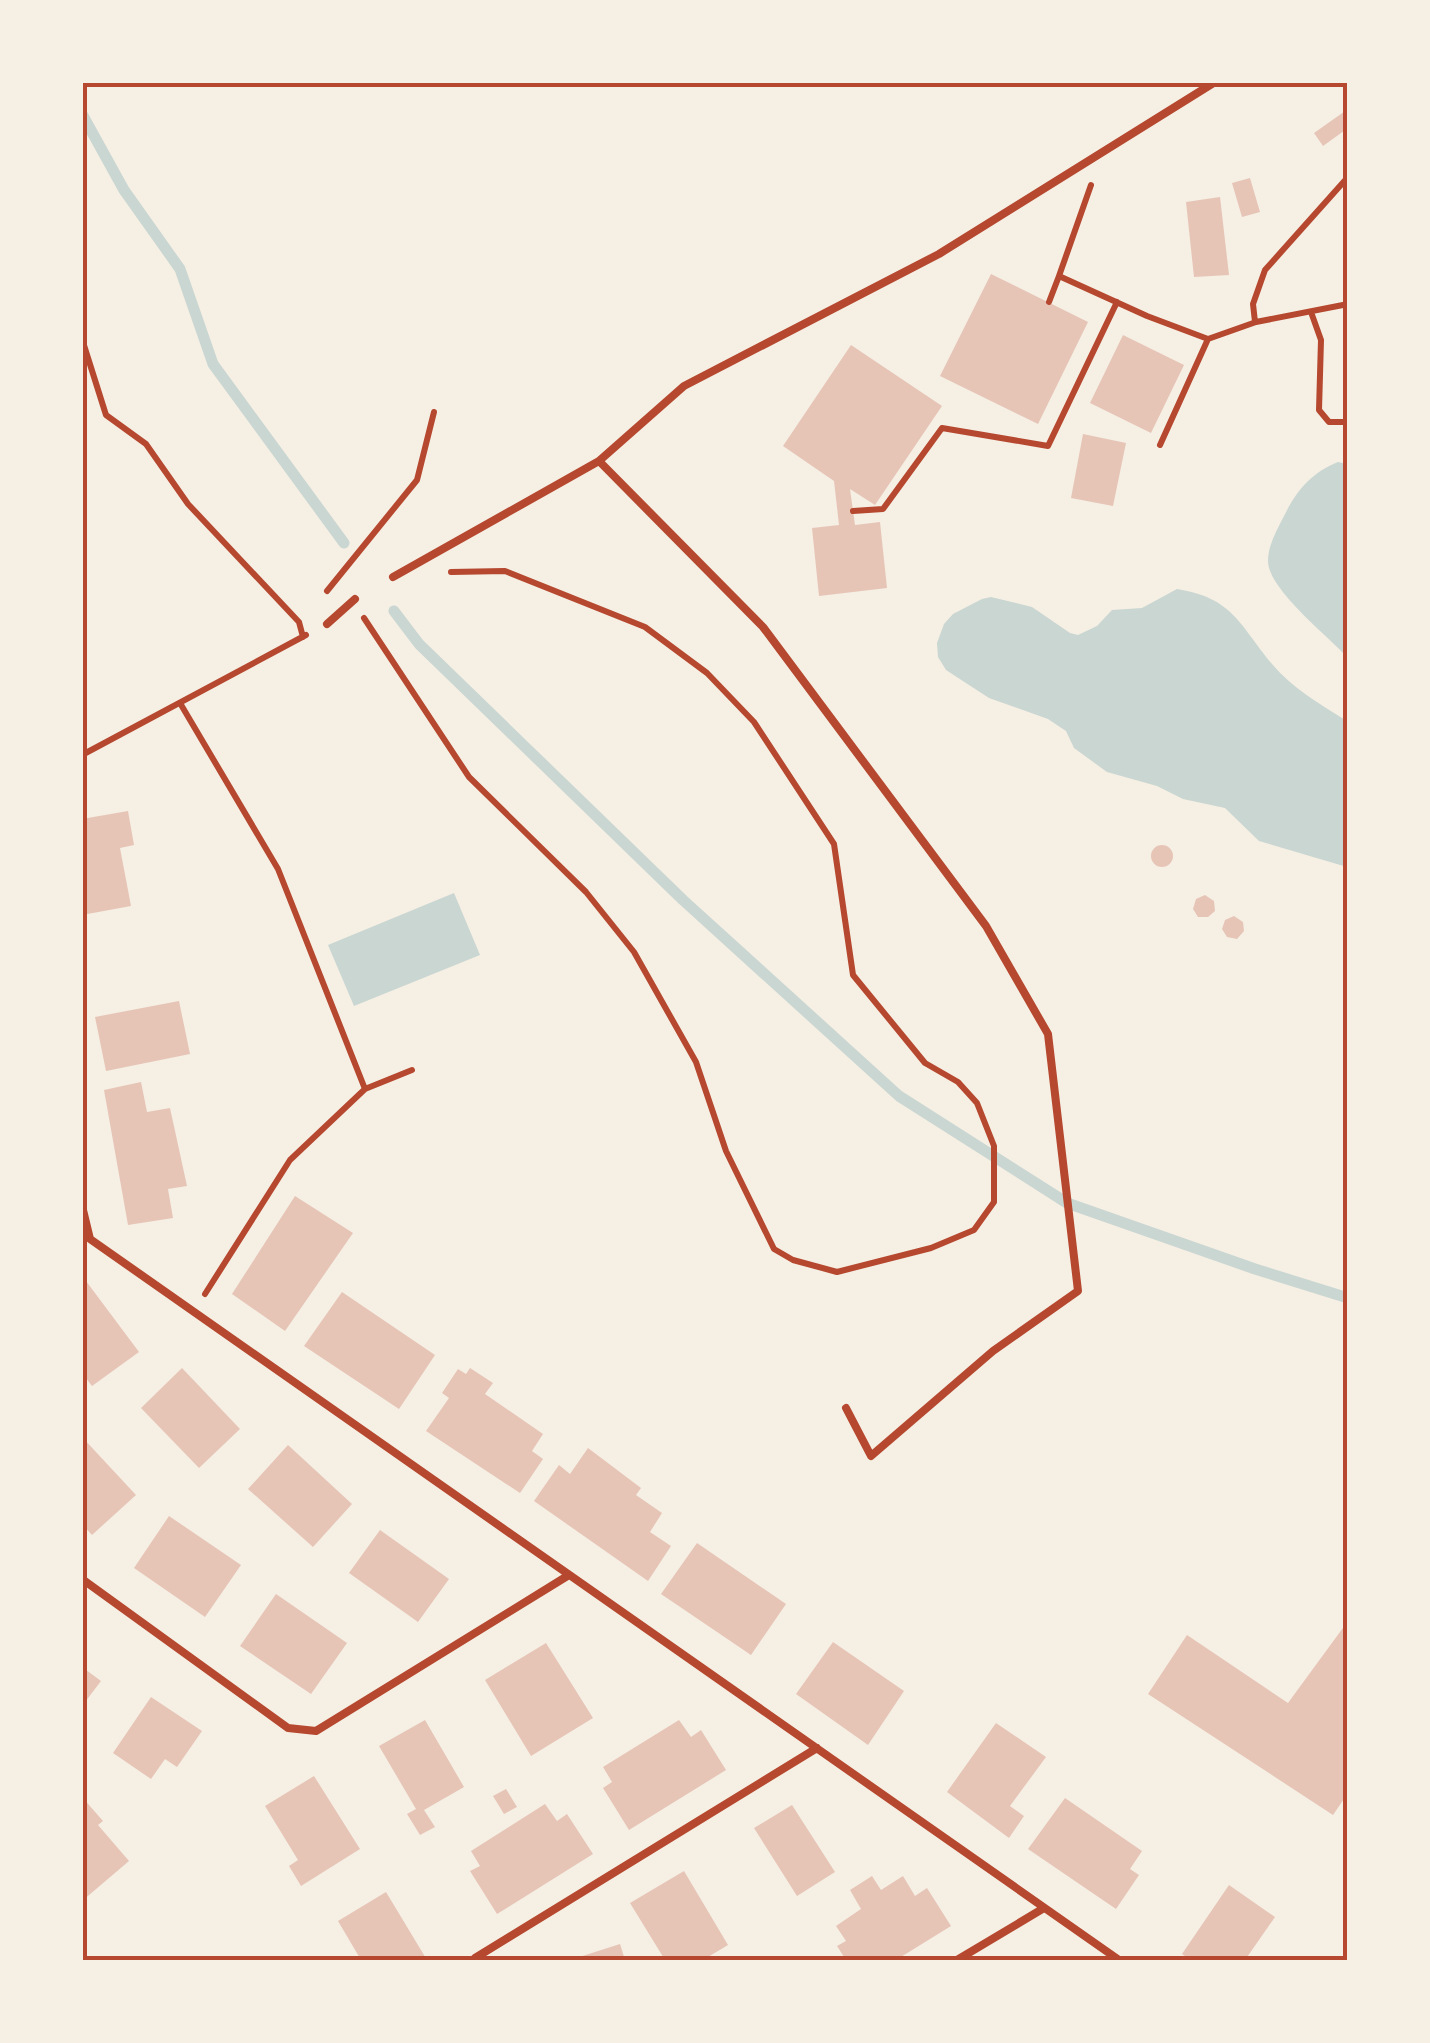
<svg xmlns="http://www.w3.org/2000/svg" width="1430" height="2043" viewBox="0 0 1430 2043" font-family="Helvetica,sans-serif">
<rect width="100%" height="100%" fill="#f6efe4"/>
<path fill="#c9d6d2" d="M1338 462 1347 464V657C1328 636 1268 589 1268 561 1268 545 1277 530 1284 516 1297 490 1311 473 1338 462Z
M1177 589C1233 598 1239 624 1272 664 1293 689 1320 704 1347 721V867L1259 841 1225 808 1183 799 1157 786 1107 772 1074 748 1066 731 1048 719 989 698 946 670 938 657 937 643 944 624 953 614 982 599 991 597 1032 607 1070 633 1078 635 1097 626 1112 610 1142 608Z
M454 893 480 955 354 1006 328 945Z"/>
<g fill="none" stroke-linecap="round" stroke-linejoin="round">
<path stroke="#c9d6d2" stroke-width="11" d="M82 114 124 190 180 269 213 364 344 543
M394 611 419 644 683 900 899 1096 1067 1203 1255 1269 1348 1298"/>
</g>
<path fill="#e6c5b7" d="M1348 109V128L1323 146 1314 133Z
M1250 178 1260 212 1242 217 1232 183Z
M1220 197 1229 275 1194 277 1186 202Z
M991 274 1088 322 1038 424 940 376Z
M1123 335 1184 365 1151 433 1090 403Z
M851 345 942 406 875 505 850 489 855 525 880 522 887 588 819 596 812 528 839 525 834 481 783 446Z
M1083 434 1126 443 1113 506 1071 498Z
M128 811 134 845 120 848 131 906 82 915V819Z
M1151 856a11 11 0 1 1 22 0a11 11 0 1 1-22 0Z
M1205 895 1214 901 1215 911 1208 917H1198L1193 909 1196 899Z
M1234 916 1243 922 1244 931 1237 939 1227 937 1222 929 1225 920Z
M179 1001 190 1054 106 1071 95 1017Z
M141 1082 147 1112 170 1108 187 1186 168 1189 173 1218 128 1225 104 1090Z
M295 1196 353 1233 285 1331 232 1294Z
M86 1281 139 1352 92 1386 82 1373V1284Z
M342 1292 435 1355 399 1409 304 1346Z
M182 1368 240 1429 199 1468 141 1408Z
M470 1368 493 1383 485 1394 543 1434 532 1451 543 1459 520 1493 426 1431 449 1398 442 1393 458 1369 466 1374Z
M82 1437 136 1495 92 1535 82 1524Z
M288 1445 352 1504 313 1547 248 1489Z
M588 1448 641 1488 636 1495 662 1513 650 1532 671 1546 648 1581 534 1501 559 1465 570 1474Z
M169 1516 241 1565 205 1617 134 1568Z
M380 1530 449 1579 418 1622 349 1573Z
M697 1543 786 1604 751 1655 661 1594Z
M276 1594 347 1643 311 1694 240 1646Z
M1348 1621V1793L1333 1815 1148 1694 1187 1635 1288 1703Z
M833 1642 904 1691 868 1745 796 1694Z
M546 1643 593 1718 531 1756 485 1680Z
M82 1667 101 1681 82 1706Z
M151 1697 202 1731 177 1767 165 1759 151 1779 113 1753Z
M425 1720 464 1787 424 1810 435 1827 420 1835 407 1814 416 1809 379 1746Z
M679 1720 691 1737 701 1730 726 1770 629 1830 603 1788 612 1782 603 1767Z
M996 1723 1046 1757 1010 1806 1024 1816 1009 1838 947 1792Z
M314 1776 360 1849 301 1886 289 1866 298 1860 265 1806Z
M506 1789 517 1807 504 1814 493 1796Z
M82 1797 103 1821 98 1825 129 1861 82 1901Z
M1065 1798 1142 1851 1130 1869 1139 1875 1116 1909 1028 1849Z
M545 1804 557 1821 567 1814 593 1854 497 1914 470 1871 480 1866 471 1851Z
M792 1805 835 1872 797 1896 754 1828Z
M684 1871 728 1945 703 1960H665L630 1903Z
M872 1876 881 1890 903 1876 915 1896 927 1888 951 1926 896 1960H846L837 1946 846 1941 836 1926 861 1909 850 1890Z
M1229 1885 1275 1917 1245 1960H1191L1182 1954Z
M386 1892 427 1960H361L338 1921Z
M620 1944 625 1960H570Z"/>
<g fill="none" stroke-linecap="round" stroke-linejoin="round">
<path stroke="#b5482f" stroke-width="6" d="M1091 185 1059 276 1147 316 1208 339
M1049 302 1059 276
M1311 312 1321 340 1319 410 1329 422H1348
M1255 322 1253 304 1265 270 1348 177
M82 339 106 415 146 444 188 504 299 622 303 637
M1160 445 1208 339 1256 322 1348 304
M853 511 883 509 942 428 1048 446 1117 302
M327 591 417 480 434 412
M364 618 469 777 586 892 634 952 696 1062 726 1151 774 1249 793 1260 837 1272 931 1248 974 1230 994 1202V1146L977 1103 958 1082 925 1063 853 975 834 844 754 722 707 673 645 627 505 571 451 572
M180 703 278 869 365 1089
M82 755 306 635
M205 1294 290 1160 365 1089 412 1070"/>
<path stroke="#b5482f" stroke-width="8" d="M599 461 684 386 939 254 1215 82
M393 577 599 461 763 627 986 926 1048 1034 1078 1291 993 1351 871 1456 846 1408
M327 624 355 599
M82 1206 90 1239 1119 1960
M82 1579 288 1728 316 1731 569 1575
M475 1958 817 1748
M957 1960 1044 1908"/>
</g>
<rect width="1430" height="2043" fill="none" stroke="#f6efe4" stroke-width="170"/>
<rect x="85" y="85" width="1260" height="1873" fill="none" stroke="#b5482f" stroke-width="4"/>
</svg>
